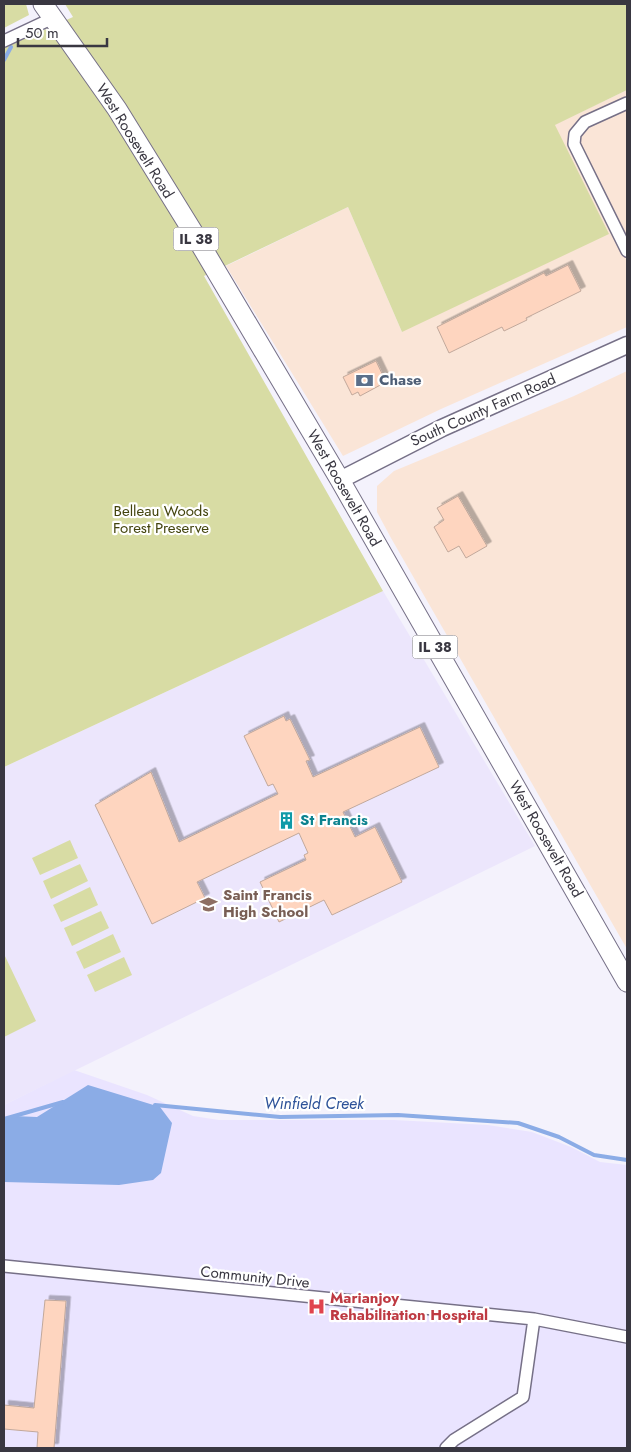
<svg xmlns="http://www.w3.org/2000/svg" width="631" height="1452" viewBox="0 0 631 1452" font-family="Jost,sans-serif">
<defs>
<filter id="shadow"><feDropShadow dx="4.5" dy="-4.5" stdDeviation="0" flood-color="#0004"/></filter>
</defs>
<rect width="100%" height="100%" fill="#f4f2fc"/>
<path fill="#fae5d7" d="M627 90V327L441 409 343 456 226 266 348 207 402 332 554 125Z
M627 371V949L391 538 377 512V486L394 471 574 396Z"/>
<path fill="#eae4ff" d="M74 1070 147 1095 193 1116 219 1120H394L488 1125 532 1132 571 1147 600 1162 627 1165V1448H4V1105Z"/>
<path fill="#ece6fc" d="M383 591 535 846 4 1105V767Z"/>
<path fill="#d8dca4" d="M4 4H26L29 15 4 28Z
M65 4H627V90L555 125 609 234 402 332 348 207 204 276 383 591 4 767V48L73 17Z
M70 840 78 858 40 875 32 858Z
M80 864 88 881 51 899 43 881Z
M90 887 98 905 61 922 53 905Z
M101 911 109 928 72 946 64 928Z
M113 934 121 952 84 969 76 952Z
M4 954 36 1021 4 1037Z
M124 957 132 975 95 992 87 975Z"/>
<path fill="#8bace6" d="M88 1085 160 1107 172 1123 161 1173 153 1180 119 1185 4 1182V1119L14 1116 37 1117Z"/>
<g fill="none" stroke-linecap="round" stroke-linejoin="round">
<path stroke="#8bace6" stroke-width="4" d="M4 60 11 47
M155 1105 280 1117 398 1115 518 1123 559 1137 594 1155 627 1160
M4 1119 63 1102"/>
</g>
<path fill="#fed5bf" stroke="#c1a89b" filter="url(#shadow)" d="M568 265 581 291 526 318 527 320 504 331 502 327 449 353 437 327 544 273 546 276Z
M376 361 386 382 360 396 358 392 352 395 343 377Z
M458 496 487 546 466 558 459 546 448 552 434 527 444 520 437 508Z
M284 716 286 721 290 719 310 760 306 761 313 777 420 727 439 767 343 812 355 837 375 827 402 882 332 915 324 900 279 922 260 882 306 860 304 855 308 853 299 833 197 882 205 898 152 924 95 805 151 772 179 842 278 794 273 784 268 786 244 736Z
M45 1300 66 1301 54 1448H37L38 1432 4 1429V1405L34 1408Z"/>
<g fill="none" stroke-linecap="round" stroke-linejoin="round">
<defs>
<path id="minor" d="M4 41 53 18
M627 103 585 122 575 134 574 144 627 251
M4 1266 534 1319 523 1397 454 1440 446 1448
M534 1319 627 1337"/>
<path id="secondary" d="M340 480 442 428 627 345"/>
<path id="primary" d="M43 4 117 109 193 232 340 480 627 982"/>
</defs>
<use href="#minor" stroke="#767087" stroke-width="14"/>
<use href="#secondary" stroke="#767087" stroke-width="19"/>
<use href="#primary" stroke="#767087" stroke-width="21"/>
<use href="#minor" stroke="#fff" stroke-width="11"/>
<use href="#secondary" stroke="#fff" stroke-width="16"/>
<use href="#primary" stroke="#fff" stroke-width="19"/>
</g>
<defs>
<symbol id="bank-bare" viewBox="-9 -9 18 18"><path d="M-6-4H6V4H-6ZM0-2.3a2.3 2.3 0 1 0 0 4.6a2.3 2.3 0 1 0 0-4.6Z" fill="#5c6f8a" stroke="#fff" stroke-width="2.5" paint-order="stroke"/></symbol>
<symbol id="building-bare" viewBox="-9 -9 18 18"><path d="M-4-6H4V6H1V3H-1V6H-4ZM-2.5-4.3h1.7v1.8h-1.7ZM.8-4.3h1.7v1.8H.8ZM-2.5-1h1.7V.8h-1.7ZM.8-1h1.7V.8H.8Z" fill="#0f9aa8" stroke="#fff" stroke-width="2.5" paint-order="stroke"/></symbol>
<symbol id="school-bare" viewBox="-9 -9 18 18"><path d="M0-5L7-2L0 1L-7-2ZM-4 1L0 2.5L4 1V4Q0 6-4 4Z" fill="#8d6e63" stroke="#fff" stroke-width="2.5" paint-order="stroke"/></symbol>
<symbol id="hospital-bare" viewBox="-9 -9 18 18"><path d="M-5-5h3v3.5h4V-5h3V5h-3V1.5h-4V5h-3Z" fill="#e0444e" stroke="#fff" stroke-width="2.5" paint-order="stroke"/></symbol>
</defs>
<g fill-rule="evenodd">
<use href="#bank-bare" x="352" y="368" width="25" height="25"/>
<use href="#building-bare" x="274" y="808" width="25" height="25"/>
<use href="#school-bare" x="196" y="892" width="25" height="25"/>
<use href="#hospital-bare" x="304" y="1294" width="25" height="25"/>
</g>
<g text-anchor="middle" stroke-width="4.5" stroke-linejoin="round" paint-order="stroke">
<g fill="#fff" stroke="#74737a" stroke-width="1">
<rect x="173.5" y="227.5" width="45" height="23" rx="4"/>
<rect x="412.5" y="635.5" width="45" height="23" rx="4"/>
</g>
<g font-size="14" font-weight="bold" fill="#393741">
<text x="196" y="244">IL 38</text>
<text x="435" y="652">IL 38</text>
</g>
<g font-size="15" fill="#393741" stroke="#fff">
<text transform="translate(135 141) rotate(58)" y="5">West Roosevelt Road</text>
<text transform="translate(483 410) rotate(-24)" y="5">South County Farm Road</text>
<text transform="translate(344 488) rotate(60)" y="5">West Roosevelt Road</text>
<text transform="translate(546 839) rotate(60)" y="5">West Roosevelt Road</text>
<text transform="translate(255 1277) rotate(6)" y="5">Community Drive</text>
</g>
<g font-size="15" font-weight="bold" fill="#4e5e75" stroke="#fff" text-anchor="start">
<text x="379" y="385">Chase</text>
</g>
<g font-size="15" fill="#43440d" stroke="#fff">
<text x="161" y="516">Belleau Woods<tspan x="161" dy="17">Forest Preserve</tspan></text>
</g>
<g font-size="15" font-weight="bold" fill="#0d838f" stroke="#fff" text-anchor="start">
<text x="300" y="825">St Francis</text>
</g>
<g font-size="15" font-weight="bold" fill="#785e54" stroke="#fff" text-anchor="start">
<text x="223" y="900">Saint Francis<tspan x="223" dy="17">High School</tspan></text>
</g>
<g font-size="15" font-weight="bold" fill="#be3a42" stroke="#fff" text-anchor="start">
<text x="330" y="1303">Marianjoy<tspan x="330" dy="17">Rehabilitation Hospital</tspan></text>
</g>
<g font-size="16" font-style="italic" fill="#2e5399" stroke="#fff">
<text x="314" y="1109">Winfield Creek</text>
</g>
</g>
<rect width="631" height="1452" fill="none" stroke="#393741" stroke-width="10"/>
<path d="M18 38v8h89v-8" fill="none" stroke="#393741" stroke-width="2.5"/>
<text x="25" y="38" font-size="15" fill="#393741" stroke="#ffffff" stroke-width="4" paint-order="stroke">50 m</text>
</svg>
